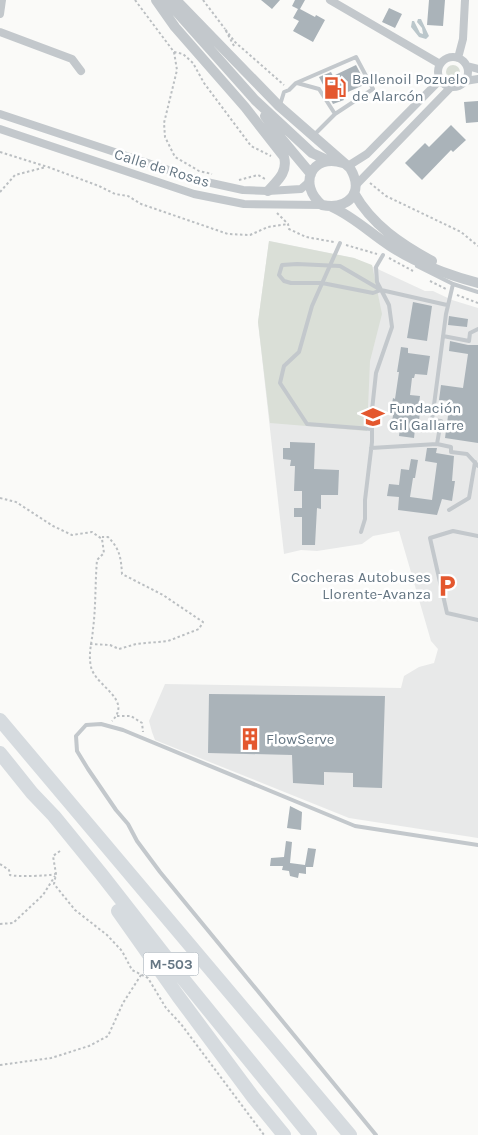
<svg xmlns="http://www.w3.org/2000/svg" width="478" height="1135" viewBox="0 0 478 1135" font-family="Karla,sans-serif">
<rect width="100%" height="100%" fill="#fafaf8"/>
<path fill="#e8e9e9" d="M269 241 354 258 425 291H433L452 300 478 308V838L349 818 155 740 152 732 149 721 165 684 401 688 404 676 419 667 434 663 438 649 431 641 399 531 373 536 362 544 317 551 301 550 284 554 258 322Z"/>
<path fill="#dadfd7" d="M446 72a7 7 0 1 1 14 0a7 7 0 1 1-14 0Z
M269 241 354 258 372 265 382 314 370 361 367 431 270 423 258 322Z"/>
<path fill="#bbc7cb" d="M418 19H421L429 36 426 39 419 37 411 27 412 21H414L420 33 423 34 422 28 417 22Z"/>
<path fill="#aab3b9" d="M261 0H280L272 9Z
M295 0H305L300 9 315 17 316 15 325 20 313 42 293 31 299 21 293 18 298 9 292 6Z
M429 0H445L443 26 427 25Z
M389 8 402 14 395 28 382 22Z
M356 65 366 84 341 95 344 100 333 104 319 77 331 72 333 76Z
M478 101V122L466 123 464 102Z
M451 125 466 140 453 152 451 150 422 180 405 163 425 143 429 147Z
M413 302 432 306 427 341 407 338Z
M449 316 468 319 467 327 448 325Z
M450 341 468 345H478V443L445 438 450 401 439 400 441 385 463 388 468 354 449 351Z
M401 347 408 348V353L430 356 427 375 415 374 414 378H412L410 395 420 396 418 411H420L419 421 416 420 414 438 399 436 400 428 391 427 394 410H391L393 398 395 399 399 372H397Z
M290 442 315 443 314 469 339 470 338 495H321V509L317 508 315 545H302V517H294V508H302V491H294L295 466H290L291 460 283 459V448H290Z
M427 448H437L436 453 454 456 452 481H455L452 501 442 499 437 515 398 510 399 497 387 496 389 484 399 485 401 469 409 470 411 459 418 460 415 478H413L410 497 432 500 437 463 425 461Z
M209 694 385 696 382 788 353 787V773L324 772V785L293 783 292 755 208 753Z
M290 806 302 812 301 830 287 828Z
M286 841 292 842 290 863 305 865 308 848 316 849 313 867H306V874L299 873 298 878 290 876 289 871 282 870 283 866H270L271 858 284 857Z"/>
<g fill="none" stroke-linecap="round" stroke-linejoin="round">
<path stroke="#bbbfc2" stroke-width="2" stroke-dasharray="2.5 2.5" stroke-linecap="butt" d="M135 0 174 52 177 70 164 123 165 137 175 157 199 171 212 174
M203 0 225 29
M234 46 225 29 235 42 284 85
M174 52 183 54 193 63 204 83 251 146 271 156
M0 152 48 167 99 186 115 194 128 196 141 204 228 234 250 235 268 227 288 224
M239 180 258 175 267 180
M370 183 386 196 461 232 478 246
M0 192 15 175 46 167
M277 213 288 224 289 229 306 237 334 242
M346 245 377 254
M389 258 413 271
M430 281 446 289
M457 295 478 303
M0 498 16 502 53 526 72 535 92 532 102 539 104 553 97 560C95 583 96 606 93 629 92 643 88 653 91 667 96 687 133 699 112 721
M90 644 110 645 119 649 136 644 168 641 199 629 203 622 163 595 122 574C121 558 120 549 108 537H102
M117 716H131L142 723 143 732
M60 851 53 856 56 874 54 884 75 910 107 935 122 951 132 970 148 978 166 1008 181 1024 264 1135
M0 864 9 870 10 875C16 877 48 876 55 874
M0 924 13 923 43 895 55 876
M0 1065 51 1058 89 1046 108 1036 123 1003 141 975"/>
<path stroke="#c3c8cc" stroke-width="4" d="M297 83 319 89 335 114
M280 105 284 92 289 90 296 83 356 57 373 89 335 114 313 136
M340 243 312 306 299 352 284 366 280 383 307 424 372 429
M417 266 453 284 478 292
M453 284 446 314 432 420 441 421 437 444 451 447V452L467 454 478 466
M381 290 373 293 322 283H291L284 281 279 275 282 265 297 264 340 266 381 290 447 305
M443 336 469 341 470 333 478 329
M371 448 437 444
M449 510 469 498 475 462
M361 532 365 519V500L372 442V410L376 373 392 327 389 305 377 282 376 267 383 255
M478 536 453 531 430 538 447 613 478 620
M376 1135 160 872 137 841 128 824 116 810 88 769 77 751 76 736 86 725 101 724 123 730 355 826 478 845"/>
<path stroke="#c3c8cc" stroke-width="8" d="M330 0 440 64
M0 14 2 0
M0 32 72 59 81 71
M438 72a15 15 0 1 1 30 0a15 15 0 1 1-30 0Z
M458 58 463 39 465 0
M467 66 478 69
M465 81 478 79
M0 114 202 181 243 190 268 191 301 189 309 182
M0 129 194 194 244 204 322 205
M348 166 367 154 440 80
M356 185 451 87"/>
<path stroke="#c3c8cc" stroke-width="10" d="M156 0 175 27 245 107 284 157C288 172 278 180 268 191
M166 0 255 100 312 153 329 161
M176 0 279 106 350 168C365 193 348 210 322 205 297 184 312 153 343 163
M265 116 281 138 311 174
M354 193C372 225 401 244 432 261
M332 207C354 217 370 233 390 246 416 263 448 275 478 283"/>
<path stroke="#d6dbdf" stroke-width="14" d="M0 720 350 1135
M0 753 32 793 54 816 102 875 184 980 310 1135
M118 911 178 996 253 1097 284 1135"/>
</g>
<defs>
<symbol id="fuel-bare" viewBox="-9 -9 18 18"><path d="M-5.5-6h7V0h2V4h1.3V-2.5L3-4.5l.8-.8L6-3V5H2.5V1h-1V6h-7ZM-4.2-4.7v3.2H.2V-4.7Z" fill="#e4572e" stroke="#fff" stroke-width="2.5" paint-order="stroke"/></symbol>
<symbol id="school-bare" viewBox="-9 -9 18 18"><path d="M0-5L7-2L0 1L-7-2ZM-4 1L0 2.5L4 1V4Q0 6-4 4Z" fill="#e4572e" stroke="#fff" stroke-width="2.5" paint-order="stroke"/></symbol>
<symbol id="parking-bare" viewBox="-9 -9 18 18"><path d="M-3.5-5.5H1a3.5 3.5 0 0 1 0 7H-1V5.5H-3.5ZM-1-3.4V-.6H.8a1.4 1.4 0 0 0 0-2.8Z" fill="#e4572e" stroke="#fff" stroke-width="2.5" paint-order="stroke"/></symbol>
<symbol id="building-bare" viewBox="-9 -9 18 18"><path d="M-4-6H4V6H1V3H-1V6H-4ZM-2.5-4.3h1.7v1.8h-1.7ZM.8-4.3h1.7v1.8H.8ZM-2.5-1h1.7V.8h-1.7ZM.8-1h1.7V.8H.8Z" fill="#e4572e" stroke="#fff" stroke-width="2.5" paint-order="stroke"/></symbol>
</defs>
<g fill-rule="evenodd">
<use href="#fuel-bare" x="319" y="72" width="32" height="32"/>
<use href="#school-bare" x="357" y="401" width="32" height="32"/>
<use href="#parking-bare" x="431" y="570" width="32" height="32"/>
<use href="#building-bare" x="234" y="723" width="32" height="32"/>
</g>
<g text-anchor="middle" stroke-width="5" stroke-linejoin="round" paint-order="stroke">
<rect fill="#fff" stroke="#939fa8" stroke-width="1" x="143.5" y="952.5" width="55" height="23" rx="4"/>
<g font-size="14" font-weight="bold" fill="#657683">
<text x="171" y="969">M-503</text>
</g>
<g font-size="15" fill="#657683" stroke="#fff" text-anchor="start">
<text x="352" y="84">Ballenoil Pozuelo<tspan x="352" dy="17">de Alarcón</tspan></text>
<text x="389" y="413">Fundación<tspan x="389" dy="17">Gil Gallarre</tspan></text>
<text x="431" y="582" text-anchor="end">Cocheras Autobuses<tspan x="431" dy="17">Llorente-Avanza</tspan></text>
<text x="266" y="744">FlowServe</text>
</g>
<g font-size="15" fill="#657683" stroke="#fff">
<text transform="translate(162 168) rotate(17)" y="5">Calle de Rosas</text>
</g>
</g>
</svg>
